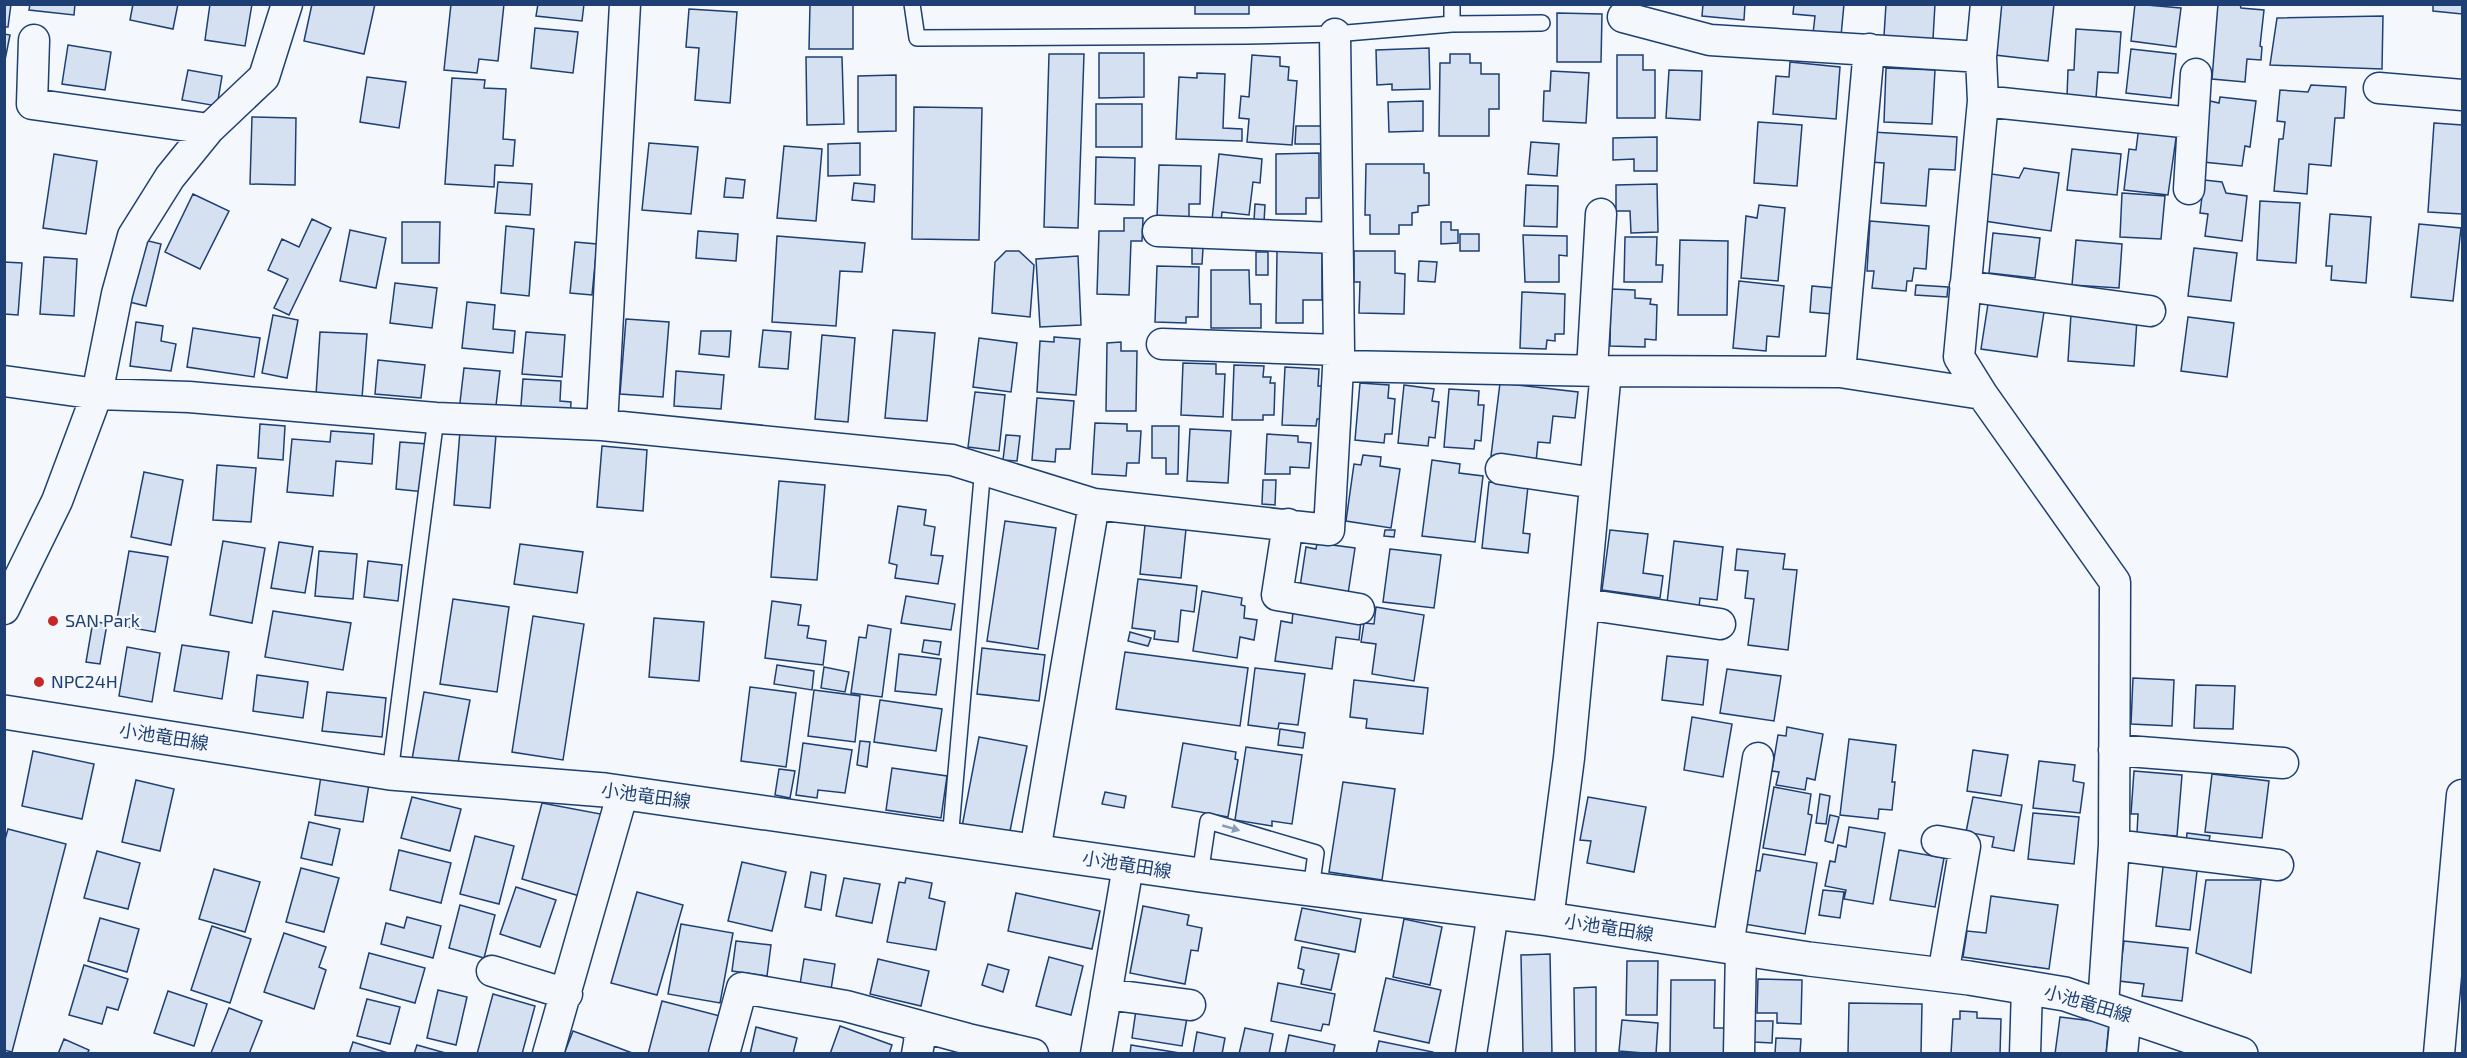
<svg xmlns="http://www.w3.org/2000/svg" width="2467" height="1058" viewBox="0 0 2467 1058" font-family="'Exo 2','Noto Sans JP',sans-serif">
<rect width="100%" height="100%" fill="#f4f7fb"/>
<path fill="#d5e0f0" stroke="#1d3f73" stroke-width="1.5" d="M4 4H11L8 27H4Z
M30 4H75L74 15 29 10Z
M133 4H178L173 29 130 20Z
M210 4H252L245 46 205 40Z
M312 4H375L364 54 304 41Z
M451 4H504L498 61 479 59 477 73 444 70Z
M538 4H584L582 21 536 16Z
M810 4H853V49H809Z
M1195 4H1249V14H1195Z
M1703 4H1745L1744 20 1702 16Z
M1794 4H1844L1841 36 1813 34 1815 16 1793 14Z
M1886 4H1935L1933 39 1884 36Z
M2001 4H2054L2048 61 1995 55Z
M2135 4 2181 8 2176 47 2131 41Z
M2218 4H2240L2241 8 2264 10 2260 46 2262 47 2261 60 2247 59 2245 82 2212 79Z
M2433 4H2462V14L2433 11Z
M689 9 737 12 730 103 695 100 699 48 686 47Z
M1557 13 1602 14 1601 62H1557Z
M2383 16 2382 69 2270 65 2277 18Z
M535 28 578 32 573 73 531 68Z
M2076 29 2121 32 2118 73 2098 72 2096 98 2067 96 2068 70H2074Z
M4 34 10 35 4 65Z
M68 45 111 52 105 90 62 84Z
M1429 48 1430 89 1392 90V84L1377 85 1376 50Z
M2131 49 2176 54 2171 98 2126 93Z
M1099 53H1144V97L1099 98Z
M1049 54H1084L1078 228 1044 227Z
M1450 54H1470V63H1481V74H1499V109H1489V136H1439L1440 63H1450Z
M1252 55 1280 57V66L1289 67 1288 80 1297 81 1292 145 1247 142 1249 119 1239 118 1241 96 1249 97Z
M1617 55H1643V70H1655V118H1617Z
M806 57H842L844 124 807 125Z
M1790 62 1840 67 1836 119 1773 114 1776 76 1789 77Z
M1886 68 1935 70 1932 124 1884 122Z
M188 70 222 76 217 106 182 100Z
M1669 70 1702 71 1700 120 1666 118Z
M1551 71 1589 73 1586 123 1543 121 1544 91H1550Z
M1197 73 1225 74 1223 128 1242 129V141L1176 139 1179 77 1197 78Z
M896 75V131L858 132V76Z
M367 77 406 82 399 128 360 122Z
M452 78 485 80 484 88 506 89 503 139 515 140 513 166 495 165 494 187 445 184Z
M2311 85 2346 87 2344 118H2335L2331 166 2309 164 2307 194 2274 191 2279 139H2283L2285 122 2277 121 2280 90 2308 92Z
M2220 97 2256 101 2250 147 2245 146 2242 166 2203 162 2210 101 2219 103Z
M1423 101V131L1389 132 1388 102Z
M1096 104H1142V147H1096Z
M914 107 982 108 979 240 912 239Z
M252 117 296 118 295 185 250 184Z
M1758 122 1802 125 1797 186 1754 183Z
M2434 123 2462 125V214L2428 212Z
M1296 126H1324L1323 144H1295Z
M2139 126 2177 131 2168 195 2124 190 2129 149 2136 150Z
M1872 132 1957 137 1955 170 1929 169 1926 206 1881 203 1884 163 1870 162Z
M1657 137V171H1634V159L1613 160V138Z
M1531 142 1559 144 1557 176 1528 174Z
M649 143 698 147 691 214 642 210Z
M860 143V175L828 176V144Z
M784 146 822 149 816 221 777 218Z
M2072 149 2121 154 2117 195 2067 190Z
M1319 153V198H1306V214H1276V154Z
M54 154 97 161 86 234 43 228Z
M1219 154 1262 159 1260 183 1253 182 1249 215 1222 212 1221 221 1212 220Z
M1096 157 1135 158 1134 205 1095 204Z
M1366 164H1424V173H1429V205L1418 206V212L1412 213V225H1399V234H1370V215H1365Z
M1159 165 1201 166 1200 204H1189V217H1157Z
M2024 168 2059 173 2051 231 1978 220 1985 173 2019 178Z
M726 178 745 180 743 198 724 197Z
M2204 180 2222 182 2226 193 2247 196 2242 241 2205 236 2208 214 2200 213Z
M498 182 532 184 530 215 495 213Z
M854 183 875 185 874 202 852 200Z
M1657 184 1658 232 1631 233 1630 211H1616V185Z
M1526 185 1558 186 1557 227 1524 226Z
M2122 193 2165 196 2161 239 2120 237Z
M193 194 229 211 200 269 165 252Z
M2260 201 2300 203 2296 263 2257 260Z
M1255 204 1265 205 1264 222 1254 221Z
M1759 205 1785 208 1778 281 1741 278 1746 216 1757 218Z
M2330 214 2371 217 2366 283 2331 280 2332 266H2326Z
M1124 218H1143L1142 241H1131L1129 295 1097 294 1099 231H1124Z
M312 219 331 228 289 315 274 308 288 279 268 270 282 239 299 247Z
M1870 221 1929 226 1926 269 1914 268 1912 281H1907L1906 291 1872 288 1874 271H1867Z
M402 222H440L439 263H402Z
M1441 222H1451V230H1458V243L1441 244Z
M2419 224 2461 228 2453 301 2411 297Z
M506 226 534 229 529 296 501 293Z
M350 230 386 238 376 288 340 281Z
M698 231 738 234 736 261 696 258Z
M1993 233 2040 238 2035 278 1989 273Z
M1460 234H1479V251H1460Z
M1523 235 1567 236V256L1559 255V282H1525Z
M777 236 865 243 862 272 840 271 836 326 772 322Z
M1625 237H1657L1656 265H1663L1662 282H1624Z
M136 238 161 244 146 306 121 300Z
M1680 240 1728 241 1727 315H1678Z
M2076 240 2122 244 2119 288 2072 285Z
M575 242 597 244 592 295 570 293Z
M1192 248H1203L1202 264H1192Z
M2194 248 2237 253 2231 301 2188 296Z
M1006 251H1019L1034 265 1030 317 992 313 995 262Z
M1277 251 1322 252V300H1303V323H1276Z
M1354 251H1395V273L1405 274 1404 314 1359 313 1360 282H1354Z
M1256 252H1268V275H1256Z
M1078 256 1081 325 1040 327 1036 259Z
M44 257 77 259 74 316 40 314Z
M1419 261 1437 262 1435 282 1418 281Z
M4 262 22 263 18 315 4 314Z
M1157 266 1199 267 1198 317H1186V323L1155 322Z
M1211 270H1249L1250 304H1261V328H1211Z
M1739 281 1784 286 1779 337 1767 336 1766 351 1733 348Z
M395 283 437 288 432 328 390 323Z
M1916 285 1948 287 1947 297 1915 295Z
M1812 286 1834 288 1832 314 1810 312Z
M1611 289 1635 290V298L1651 299 1650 304 1657 305 1656 340 1645 339V347L1610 346Z
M1522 292 1565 294 1564 334H1555V341L1547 340 1546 349 1520 348Z
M467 302 495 305 493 329 515 331 513 353 462 348Z
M1988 304 2044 312 2037 357 1981 349Z
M2071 314 2137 319 2134 366 2068 361Z
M273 315 298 320 287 378 262 373Z
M2188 317 2234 323 2227 377 2181 371Z
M626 319 669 322 663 397 620 394Z
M136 322 163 326 161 341 176 344 171 371 130 366Z
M193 328 260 338 254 377 187 367Z
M763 330 791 332 788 369 759 367Z
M893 330 935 333 927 421 885 418Z
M701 331H731L729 357 699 354Z
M320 332 367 334 362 398 316 395Z
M526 332 565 335 562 377 522 374Z
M822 335 855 338 848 422 815 419Z
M1054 337 1080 339 1076 395 1037 392 1040 341 1054 342Z
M979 338 1017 343 1011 392 973 387Z
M1121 342V351H1137L1136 411H1106L1107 343Z
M378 360 425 365 421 398 375 394Z
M1183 363 1216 364V374H1225L1223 417 1181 415Z
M1234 365 1264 366 1263 377H1271L1270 383H1275L1274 415H1263V420H1232Z
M1285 367 1319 369 1318 386H1326L1324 419H1317L1316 426 1282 425Z
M464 368 500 371 495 414 459 411Z
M676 371 724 375 721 409 674 406Z
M523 379 561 381 560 401 571 402 570 421 520 418Z
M1360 383 1389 385 1388 398 1395 399 1392 434H1385L1384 443 1355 440Z
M1500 383 1578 392 1575 418 1553 416 1550 443 1538 442 1536 462 1491 456Z
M1404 385 1434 389 1432 401 1439 402 1435 438 1429 437 1428 446 1398 443Z
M1449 389 1479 391 1478 405H1484L1481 441 1475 440 1474 449 1444 447Z
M975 392 1005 395 999 451 968 447Z
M1037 398 1074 401 1070 449H1056L1055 462 1032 460Z
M1095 423 1127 424V431H1141L1139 463H1127L1126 476 1092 474Z
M260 424 285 426 283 460 258 458Z
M1152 426H1179L1178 474H1166V458H1152Z
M1190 429 1231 431 1228 483 1187 481Z
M331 431 374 434 372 464 336 461 333 496 287 492 292 439 330 442Z
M460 431 496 435 490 508 454 505Z
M1267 434 1298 436V442L1311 443 1309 468 1290 467V474H1265Z
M1006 435 1020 436 1017 461 1003 460Z
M400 442 428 444 425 492 396 489Z
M602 446 647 450 643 511 597 507Z
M1363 455 1381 457 1380 466 1400 469 1391 528 1346 521 1354 464 1361 465Z
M1432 460 1460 464 1459 473 1483 476 1475 542 1422 536Z
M217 465 256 468 251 522 213 520Z
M144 472 183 480 171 545 131 537Z
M1263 480H1276L1275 505 1262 504Z
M779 481 825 485 817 580 771 577Z
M1489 482 1528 486 1523 533 1530 534 1528 553 1482 548Z
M898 506 926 510 924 525 935 527 931 555 943 556 938 584 895 578 897 565 889 563Z
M1005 521 1056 528 1038 649 987 641Z
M1145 525 1186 529 1181 578 1140 574Z
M1385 530H1395L1394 537 1384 536Z
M1610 530 1648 534 1643 573 1663 576 1660 598 1602 590Z
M223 541 265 548 252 623 210 615Z
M1674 541 1723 547 1717 600 1700 598 1699 607 1667 603Z
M279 542 313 547 305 593 271 588Z
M1317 543 1355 548 1348 594 1300 587 1306 547 1316 549Z
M520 544 583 552 577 593 514 584Z
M1390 549 1441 555 1434 608 1383 602Z
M1737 549 1785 554 1783 569 1797 570 1788 650 1748 645 1754 599 1745 598 1748 571 1735 570Z
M129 551 168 557 155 632 116 625Z
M319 551 357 554 353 599 315 596Z
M368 561 402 565 398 601 364 597Z
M1138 579 1197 586 1194 612 1181 610 1178 642 1154 639 1155 631 1132 628Z
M1202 591 1242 598 1241 605 1245 606 1244 618 1257 620 1254 640 1240 637 1237 658 1193 651Z
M906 596 955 604 951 630 901 623Z
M453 599 509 607 497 692 440 684Z
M772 601 801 605 798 625 809 626 807 638 826 641 823 665 765 658Z
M1376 607 1424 615 1414 681 1372 674 1376 644 1361 642 1364 623 1374 624Z
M273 611 351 623 343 670 265 657Z
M1293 611 1361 620 1359 640 1336 637 1332 669 1275 661 1281 621 1292 623Z
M533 616 584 624 563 760 512 752Z
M654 618 704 622 699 681 649 677Z
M93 621 107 624 100 664 86 662Z
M868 625 891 629 882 697 851 693 859 637 866 638Z
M1130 632 1151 638 1148 646 1128 641Z
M924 640 941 642 939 655 922 652Z
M182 645 229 652 222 699 174 691Z
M127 647 160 653 152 702 119 696Z
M982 648 1045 655 1039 701 977 694Z
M1125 652 1248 668 1240 726 1116 709Z
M899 654 941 659 936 695 895 691Z
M1667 656 1708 660 1703 705 1662 700Z
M777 665 814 671 812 690 774 684Z
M824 667 849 672 845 692 821 688Z
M1255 668 1305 674 1298 725 1279 723 1278 729 1248 725Z
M1727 669 1781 676 1774 721 1720 713Z
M257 675 308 682 303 718 253 711Z
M2133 678 2174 680 2172 726 2131 724Z
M1354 680 1428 688 1423 734 1366 728 1367 719 1350 717Z
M2196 685 2235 686 2233 729 2194 728Z
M750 687 796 693 786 767 741 761Z
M814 690 860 696 855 742 808 736Z
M327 692 386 698 382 737 322 731Z
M424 692 470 700 456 773 411 765Z
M880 700 942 709 936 751 874 742Z
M1692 717 1732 724 1723 777 1684 770Z
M1787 727 1823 734 1815 780 1807 778 1805 790 1776 785 1779 772 1772 771 1778 735 1786 736Z
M1280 729 1305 733 1303 748 1278 745Z
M979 737 1027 746 1008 841 961 832Z
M1849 739 1896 745 1892 782H1895L1892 810 1879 809 1878 819 1840 815Z
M860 741 870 742 867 767 857 765Z
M803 743 852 750 845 793 818 790 817 798 796 795Z
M1183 743 1236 752 1235 759 1238 760 1228 817 1172 807Z
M1246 747 1302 755 1292 824 1272 821V826L1235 820Z
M1973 750 2008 755 2001 796 1967 791Z
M33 751 94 764 82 819 22 806Z
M2039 761 2075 765 2073 781 2084 783 2080 813 2033 808Z
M892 768 947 776 941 818 886 810Z
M779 769 795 771 790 798 775 795Z
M2134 771 2182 775 2177 836 2137 833 2138 814H2131Z
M2212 774 2269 781 2262 838 2205 832Z
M321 776 369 784 363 822 315 815Z
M136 780 174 789 160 851 122 842Z
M1343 782 1395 789 1382 880 1329 872Z
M1774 787 1811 794 1808 814 1812 815 1805 855 1763 848Z
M1105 792 1126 796 1124 808 1102 804Z
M1820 794 1830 796 1826 824 1816 823Z
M412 797 461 809 450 851 401 838Z
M1588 797 1646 807 1634 872 1587 863 1591 841 1580 840Z
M1973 797 2022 805 2014 851 1992 847 1994 837 1966 832Z
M542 803 606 815 583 897 522 879Z
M2033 813 2079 817 2074 864 2028 859Z
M1830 815 1839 817 1833 843 1825 841Z
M309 822 340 829 332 865 301 858Z
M1849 827 1885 833 1873 904 1844 899 1846 890 1825 886 1830 861 1835 862 1838 845 1846 847Z
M8 829 66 844 12 1052 4 1050V843Z
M2187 833 2210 836 2208 846 2186 844Z
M475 836 514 846 499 904 460 894Z
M399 850 451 863 441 903 390 890Z
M1899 850 1944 858 1935 907 1890 900Z
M97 851 140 863 128 909 84 898Z
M1763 854 1817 863 1805 934 1744 924 1753 870 1760 871Z
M2164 859 2198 863 2190 930 2156 926Z
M742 862 786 872 772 931 728 921Z
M301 868 339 878 324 932 286 922Z
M214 869 260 882 245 932 199 919Z
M811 872 826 875 821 910 805 907Z
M844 878 880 884 872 923 836 916Z
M906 878 932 883 929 898 945 902 936 950 887 942 899 882 905 883Z
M2206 880H2261L2251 973 2196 953Z
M516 887 556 900 540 947 500 934Z
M1823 890 1844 892 1840 918 1819 915Z
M637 892 683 905 657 995 611 983Z
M1016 893 1100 911 1092 949 1008 931Z
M1991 896 2058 905 2049 969 1963 957 1967 931 1986 933Z
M460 905 495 915 484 958 449 948Z
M1143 906 1189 915 1187 925 1202 928 1198 951 1191 950 1185 984 1130 973Z
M1302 908 1361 919 1355 952 1295 940Z
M407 917 441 926 433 958 381 944 386 923 404 928Z
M100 918 139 929 127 972 88 961Z
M1404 919 1442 927 1430 985 1393 977Z
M681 924 733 933 720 1003 668 994Z
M212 926 251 939 230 1003 191 990Z
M284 933 326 947 319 967 326 970 314 1009 264 992Z
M736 941 771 945 767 976 732 971Z
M2124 941 2188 948 2182 1001 2142 996 2144 984 2119 981Z
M1302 947 1339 954 1331 990 1301 984 1304 970 1298 968Z
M369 953 425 968 415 1003 360 988Z
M1550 954 1552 1054H1523L1521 955Z
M1049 957 1083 966 1071 1015 1036 1006Z
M804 959 835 964 830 996 799 991Z
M878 959 929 971 921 1006 870 994Z
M1627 961H1658L1657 1015H1626Z
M988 964 1009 970 1003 992 982 985Z
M84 965 128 979 118 1010 107 1007 102 1024 69 1015Z
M1386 978 1441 990 1429 1043 1374 1031Z
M1758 979 1802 980 1801 1024 1777 1023V1013H1757Z
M1671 980H1715L1714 1028H1726V1054H1670Z
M1278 983 1335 994 1329 1025 1323 1024 1321 1031 1271 1021Z
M1596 987V1054H1575L1574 988Z
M438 990 467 997 456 1045 427 1038Z
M168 991 207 1004 194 1046 154 1033Z
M493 994 535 1006 522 1054H477Z
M367 999 400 1007 390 1044 357 1036Z
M662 1001 720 1016 710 1054H648Z
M1849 1003 1922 1004 1921 1054H1848Z
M229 1008 262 1021 249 1054 211 1053Z
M1136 1010 1187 1018 1182 1046 1132 1038Z
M1960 1011 1977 1012V1018L2001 1019 2000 1054H1951L1953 1019H1960Z
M2060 1017 2109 1023 2106 1054H2055Z
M1622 1020 1658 1023 1656 1054 1619 1051Z
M1754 1021H1773L1772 1043 1754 1042Z
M840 1026 892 1045 889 1054H830Z
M756 1027 797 1038 793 1054H750Z
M1245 1028 1273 1034 1269 1054H1239Z
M573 1031 635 1054H564Z
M1197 1032 1225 1038 1222 1054H1193Z
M1289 1035 1335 1045 1333 1054H1285Z
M1776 1038 1801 1039 1800 1054H1775Z
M64 1039 89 1050 87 1054H58Z
M1379 1041 1433 1052V1054H1376Z
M353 1042 391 1054H349Z
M417 1045 449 1054H414Z
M1131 1045 1179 1053V1054H1130Z"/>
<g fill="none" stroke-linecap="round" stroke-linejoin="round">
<defs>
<path id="lane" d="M912 4 917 38 1247 36 1335 34 1452 24V4
M1452 24 1542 23
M390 773 436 418
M950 840 983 467
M1200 875 1208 821 1316 853 1311 889"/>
<path id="street" d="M1623 17 1710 40 1981 57
M34 40 32 104 209 129
M2379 88 2462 95
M1983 101 2192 123
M2189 189 2196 74
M1158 231 1336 238
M1965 286 2150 311
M1162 344 1339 350
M1339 366 1606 371
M1592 370 1601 214
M1840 372 1869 49
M4 381 97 394 189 397 436 418 602 425 625 4
M1982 394 1959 357 1983 101 1981 57 1986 4
M602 425 952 460 1094 504 1329 530 1339 350 1335 34
M1501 469 1595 483
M1288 524 1277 595 1359 609
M1584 604 1720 624
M4 609 57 501 97 394 117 294 133 236 170 177 209 129 264 77 287 4
M2114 750 2283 763
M1937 841 1965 846 1943 975
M2114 845 2278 865
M1035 851 1094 504
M1548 919 1569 758 1606 371 1840 372 1982 394 2115 582 2114 845 2103 1005
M1728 946 1758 758
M492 971 567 994
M1106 994 1190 1005
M914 1025 920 1037 917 1054
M548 1054 623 792
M724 1054 742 988 846 1006 968 1039 1033 1054
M1096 1054 1128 866
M1471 1054 1493 913
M1739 1054 1741 948
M2025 1054 2027 988
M2122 1054 2126 1014
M2439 1054 2462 795"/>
<path id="secondary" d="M4 712 390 773 605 790 1200 875 1548 919 1809 959 1969 978 2065 994 2241 1054"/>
</defs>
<use href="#lane" stroke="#1d3f73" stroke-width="18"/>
<use href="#street" stroke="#1d3f73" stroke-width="33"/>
<use href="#secondary" stroke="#1d3f73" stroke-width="36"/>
<use href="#lane" stroke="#f4f7fb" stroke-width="15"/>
<use href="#street" stroke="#f4f7fb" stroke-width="30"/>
<use href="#secondary" stroke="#f4f7fb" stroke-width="33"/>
</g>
<defs><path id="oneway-solid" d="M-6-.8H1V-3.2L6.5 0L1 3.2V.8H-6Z" transform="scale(1.5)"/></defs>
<use fill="#889bb7" href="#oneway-solid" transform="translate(1231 828) rotate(16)"/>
<g fill="#c62828" stroke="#f4f7fb" stroke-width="2">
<circle cx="53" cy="621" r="6"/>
<circle cx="39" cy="682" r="6"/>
</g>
<g text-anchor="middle" stroke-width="4.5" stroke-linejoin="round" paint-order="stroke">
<g font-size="18" fill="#1d3f73" stroke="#f4f7fb" text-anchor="start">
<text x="65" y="627">SAN Park</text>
<text x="51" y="688">NPC24H</text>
</g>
<g font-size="18" fill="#1d3f73" stroke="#f4f7fb">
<text transform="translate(164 737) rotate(9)" y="6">小池竜田線</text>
<text transform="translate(646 796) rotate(8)" y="6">小池竜田線</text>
<text transform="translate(1127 865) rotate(9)" y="6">小池竜田線</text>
<text transform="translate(1609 928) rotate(9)" y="6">小池竜田線</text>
<text transform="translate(2088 1004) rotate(16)" y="6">小池竜田線</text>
</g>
</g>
<rect width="2467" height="1058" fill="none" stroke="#1d3f73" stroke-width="12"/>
</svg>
